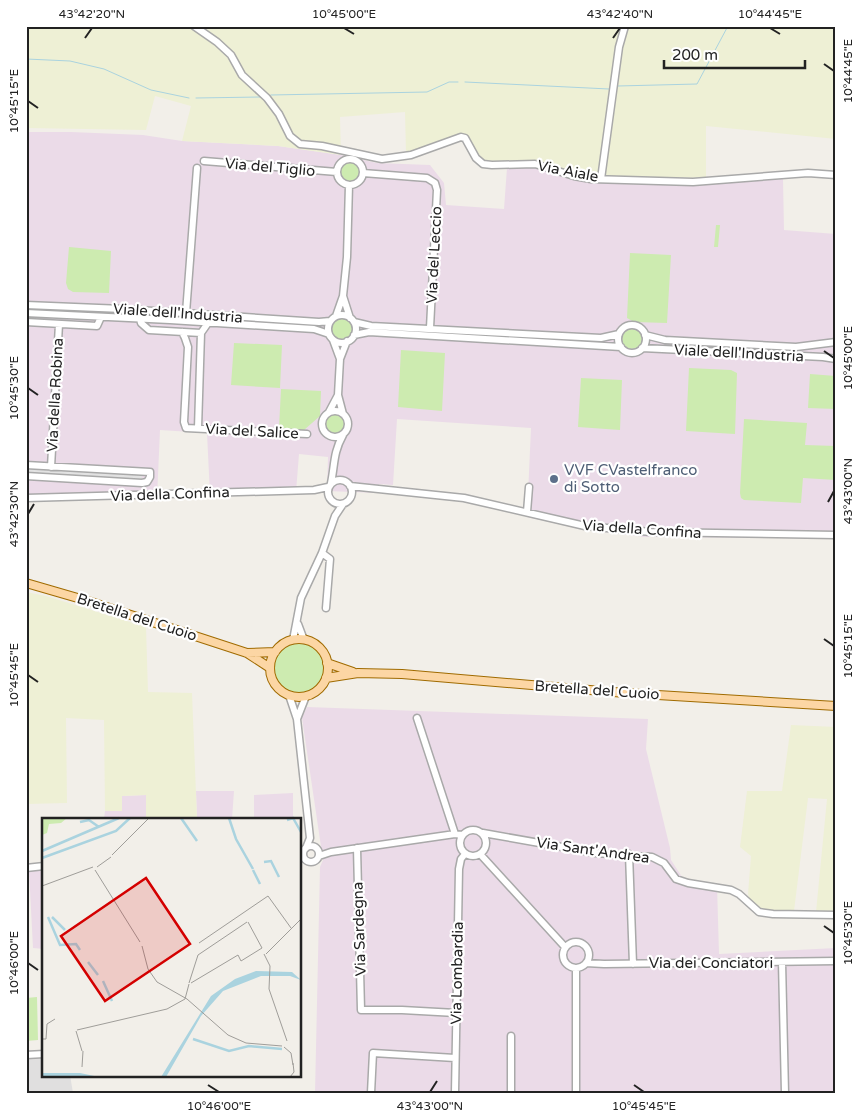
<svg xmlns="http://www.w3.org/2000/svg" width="862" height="1119" viewBox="0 0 862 1119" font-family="'Varela Round',sans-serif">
<rect width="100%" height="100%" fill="#f2efe9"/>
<path fill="#e0dfdf" d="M26 1050H44V1075H70L73 1093H26Z"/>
<path fill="#ebdbe8" d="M26 132H71L143 135 182 141 278 146 341 155 377 163 430 165 444 183 446 205 504 209 507 168 531 167 583 180 618 184 688 185 783 179 784 230 836 234V538L644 537 581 529 527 517 531 428 397 419 393 485 379 484 378 493 327 491 328 457 299 454 296 492 210 495 207 433 160 430 157 498 78 499 26 501Z
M307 707 648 719 646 749 670 848 671 860 684 880 717 885 719 954 836 948V1093H315L320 867 323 860 302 718Z
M196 791H234L232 819H197Z
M293 793V819H254V795Z
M146 795V819H104L105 811 122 810V796Z
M44 870V949L33 948 29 871Z"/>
<path fill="#eef0d5" d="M26 26H836V139L706 126V178L597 176 574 173 536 161 489 162 482 160 460 135 406 154 405 112 340 117 341 155 278 146 182 141 191 106 155 96 146 130 26 128Z
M26 592 46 596 146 627 148 692 192 693 197 819H146V795L122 796V811H105L104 720 66 718 67 803 26 804Z
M791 725 836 727V912H816L827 799 808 798 794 911 763 910 757 907 750 901 748 894 751 856 740 847 747 791H782Z"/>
<path fill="#cdebb0" d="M340 172a10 10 0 1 1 20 0a10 10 0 1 1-20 0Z
M716 225H720L718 247H714Z
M69 247 111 251 109 293 73 292 68 289 66 283Z
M630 253 671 255 667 323 634 322 627 318Z
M330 329a11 11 0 1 1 22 0a11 11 0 1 1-22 0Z
M622 339a10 10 0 1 1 20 0a10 10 0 1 1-20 0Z
M234 343 282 345 280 388 231 385Z
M401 350 445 353 442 411 398 407Z
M689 368 731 370 737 373 735 434 686 431Z
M810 374 836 376V409L808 408Z
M581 378 622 380 620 430 578 427Z
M281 389 321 391 320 416 304 430 279 428Z
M325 424a10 10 0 1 1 20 0a10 10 0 1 1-20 0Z
M744 419 807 423 805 445 836 446V480L803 478 801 503 744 500 741 498 740 493Z
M274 668a25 25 0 1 1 50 0a25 25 0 1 1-50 0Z
M37 997 38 1040 26 1041V998Z"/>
<path fill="#e2e2e2" d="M26 468 142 474V480L26 474Z"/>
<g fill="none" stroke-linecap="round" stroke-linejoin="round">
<path stroke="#aad3df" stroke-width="1" d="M26 59 70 61 104 69 151 90 189 98
M465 82 609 89
M618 86 697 84 728 26
M271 95 427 92 449 82H458
M196 98 260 97"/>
<defs>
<path id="minor" d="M194 26 217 42 231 55 242 75 267 98 279 114 290 136 300 144 322 146 382 159 411 155 461 137 465 138 476 158 483 164 492 165 535 164 574 176 591 179 693 182 808 173 836 175
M337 172a13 13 0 1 1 26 0a13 13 0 1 1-26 0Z
M204 161 337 172
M363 173 427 178 435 183 437 190 430 328
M601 179 619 47 625 26
M343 296 347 257 349 185
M26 305 123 309 319 322 330 321
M26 313 170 320 314 329 329 334
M186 313 197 168
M328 329a14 14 0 1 1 28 0a14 14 0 1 1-28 0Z
M336 316 343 296 350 318
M140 319 141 323 149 330 201 333 208 323
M26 322 97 326 101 317
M354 322 371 326 601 338 619 334
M618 339a14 14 0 1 1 28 0a14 14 0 1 1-28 0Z
M182 332 185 338 188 347 184 422 186 428 307 434
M354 335 369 332 621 347
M645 335 665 340 796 347 836 342
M333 340 340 359 347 341
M642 348 823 357 836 359
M338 395 340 359
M322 424a13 13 0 1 1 26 0a13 13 0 1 1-26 0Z
M329 412 338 395 343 414
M198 428 201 333
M26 465 150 472V477L147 482 142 483 26 476
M51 467 59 324
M328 492a12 12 0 1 1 24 0a12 12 0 1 1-24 0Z
M331 483C335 464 333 453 343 435
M350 486 464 498 585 526 651 532 836 535
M26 498 314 490 328 487
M527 512 529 487
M322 553 330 559 326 608
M298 624 304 640
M293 640 301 598 322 553 335 516 343 504
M289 695 297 719 310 838 306 848
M417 718 455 834
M297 719 306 696
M460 843a13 13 0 1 1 26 0a13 13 0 1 1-26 0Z
M483 833 596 853 652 857 664 863 676 879 688 883 731 890 739 894 759 912 773 914 836 915
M303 854a8 8 0 1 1 16 0a8 8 0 1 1-16 0Z
M357 848 361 1010H402L456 1013
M480 854 565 947
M629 854 633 964
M319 856 331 852 455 834 462 835
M26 868 44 866
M563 955a13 13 0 1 1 26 0a13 13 0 1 1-26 0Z
M782 962 785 1093
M586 963 604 964 836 961
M26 1055 44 1054
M371 1093 373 1053 455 1058
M455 1093 459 869 461 859 465 854
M511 1093V1036
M576 1093V968"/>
<path id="major" d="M26 583 88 601 247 653 270 668
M270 668a29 29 0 1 1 58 0a29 29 0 1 1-58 0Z
M247 653 275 652
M327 663 353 672
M326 678 358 673 402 674 625 693 836 706"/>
</defs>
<use href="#minor" stroke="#a9a9a9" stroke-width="9"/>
<use href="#major" stroke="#a06b00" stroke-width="10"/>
<use href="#minor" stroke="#fff" stroke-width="6"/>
<use href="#major" stroke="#fcd6a4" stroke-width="8"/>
</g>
<path fill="none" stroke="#222" stroke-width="2" d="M344 28 354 34M770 28 780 34M85 38 92 28M613 38 620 28M824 64 834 71M28 101 38 108M824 351 834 358M28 388 38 395M828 502 834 491M28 514 34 504M824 639 834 646M28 675 38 682M824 926 834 933M28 963 38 970M208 1085 219 1092M634 1085 644 1092M430 1092 437 1081"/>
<circle fill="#5c6f8a" stroke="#fff" stroke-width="2" cx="554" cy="479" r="5"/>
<g text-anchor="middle" stroke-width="4.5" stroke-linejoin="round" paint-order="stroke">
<g font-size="15" fill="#222" stroke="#fff">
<text transform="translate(270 167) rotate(5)" y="5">Via del Tiglio</text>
<text transform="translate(568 171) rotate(11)" y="5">Via Aiale</text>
<text transform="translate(434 255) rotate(-87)" y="5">Via del Leccio</text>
<text transform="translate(178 313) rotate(4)" y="5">Viale dell'Industria</text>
<text transform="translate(739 353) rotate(3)" y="5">Viale dell'Industria</text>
<text transform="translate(55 395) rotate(-87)" y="5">Via della Robina</text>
<text transform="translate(252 431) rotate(3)" y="5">Via del Salice</text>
<text transform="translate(170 494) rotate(-2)" y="5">Via della Confina</text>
<text transform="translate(642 529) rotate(4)" y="5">Via della Confina</text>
<text transform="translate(137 617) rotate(18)" y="5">Bretella del Cuoio</text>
<text transform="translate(597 690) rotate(4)" y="5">Bretella del Cuoio</text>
<text transform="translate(593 850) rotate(8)" y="5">Via Sant'Andrea</text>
<text transform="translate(359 929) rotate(-92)" y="5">Via Sardegna</text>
<text x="711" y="968">Via dei Conciatori</text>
<text transform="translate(457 973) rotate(-89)" y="5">Via Lombardia</text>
</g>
<g font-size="15" fill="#4e5e75" stroke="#fff" text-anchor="start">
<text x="564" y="475">VVF CVastelfranco<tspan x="564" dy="17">di Sotto</tspan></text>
</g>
</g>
<g transform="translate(42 818)">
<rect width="259" height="259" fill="#f2efe9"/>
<path d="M0 0H25L19 5 7 6 5 15 0 17Z" fill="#cdebb0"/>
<path d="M214 153 250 154 259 162 248 158H219L181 173 159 198 124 259H119L169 178 193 161ZM0 255H38L57 259H0Z" fill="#aad3df"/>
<path fill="none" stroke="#aad3df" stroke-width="2.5" d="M139 0 155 23M187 0 194 21 211 51M245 2 251 0 259 14M38 4 47 2 57 9M0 33 77 0M0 40 74 13 88 0M222 44 229 43 237 59M211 52 218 66M6 99 18 127 34 126 38 132M10 99 23 112M46 144 56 157M61 163 70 183M151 221 187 233 207 228 240 231"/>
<path fill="none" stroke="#9f9d99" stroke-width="1" d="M70 37 107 0M55 49 69 39M53 52 98 124M0 68 51 49M206 104 220 130M157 125 226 78 249 110M100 128 106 151 115 164 145 181 186 217 204 225 240 228M222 136 228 148 227 171 245 223M224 136 259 101M199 143 220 130M147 165 156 137 205 104M149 165 196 137 199 143M35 212 125 191 143 181 147 166M34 213 40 233M0 221H4L5 206 13 201M242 229 249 235 251 247M40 249 41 233M248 259 252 254 251 245"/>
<path fill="#d40000" fill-opacity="0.15" stroke="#d40000" stroke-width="2.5" d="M104 60 148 126 63 183 19 118Z"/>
<rect width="259" height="259" fill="none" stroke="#222" stroke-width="2.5"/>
</g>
<rect width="862" height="1119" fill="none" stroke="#ffffff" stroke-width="55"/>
<path d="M664 60v8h141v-8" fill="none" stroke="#222222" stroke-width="2.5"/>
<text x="672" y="60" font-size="15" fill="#222222" stroke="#ffffff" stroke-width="4" paint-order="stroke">200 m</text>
<rect x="28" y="28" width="806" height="1064" fill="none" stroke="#222" stroke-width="2"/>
<g font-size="12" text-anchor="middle" fill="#222">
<text x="92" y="18">43°42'20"N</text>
<text x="344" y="18">10°45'00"E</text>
<text x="620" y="18">43°42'40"N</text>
<text x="770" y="18">10°44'45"E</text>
<text transform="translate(848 71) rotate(-90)" y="4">10°44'45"E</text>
<text transform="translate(14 101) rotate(-90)" y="4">10°45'15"E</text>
<text transform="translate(848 358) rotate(-90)" y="4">10°45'00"E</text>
<text transform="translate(14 388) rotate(-90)" y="4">10°45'30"E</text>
<text transform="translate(848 491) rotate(-90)" y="4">43°43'00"N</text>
<text transform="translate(14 514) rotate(-90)" y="4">43°42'30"N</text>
<text transform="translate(848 646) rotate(-90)" y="4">10°45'15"E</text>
<text transform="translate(14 675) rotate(-90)" y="4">10°45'45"E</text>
<text transform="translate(848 933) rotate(-90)" y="4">10°45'30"E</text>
<text transform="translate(14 963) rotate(-90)" y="4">10°46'00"E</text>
<text x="219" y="1110">10°46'00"E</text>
<text x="430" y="1110">43°43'00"N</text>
<text x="644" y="1110">10°45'45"E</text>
</g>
</svg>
